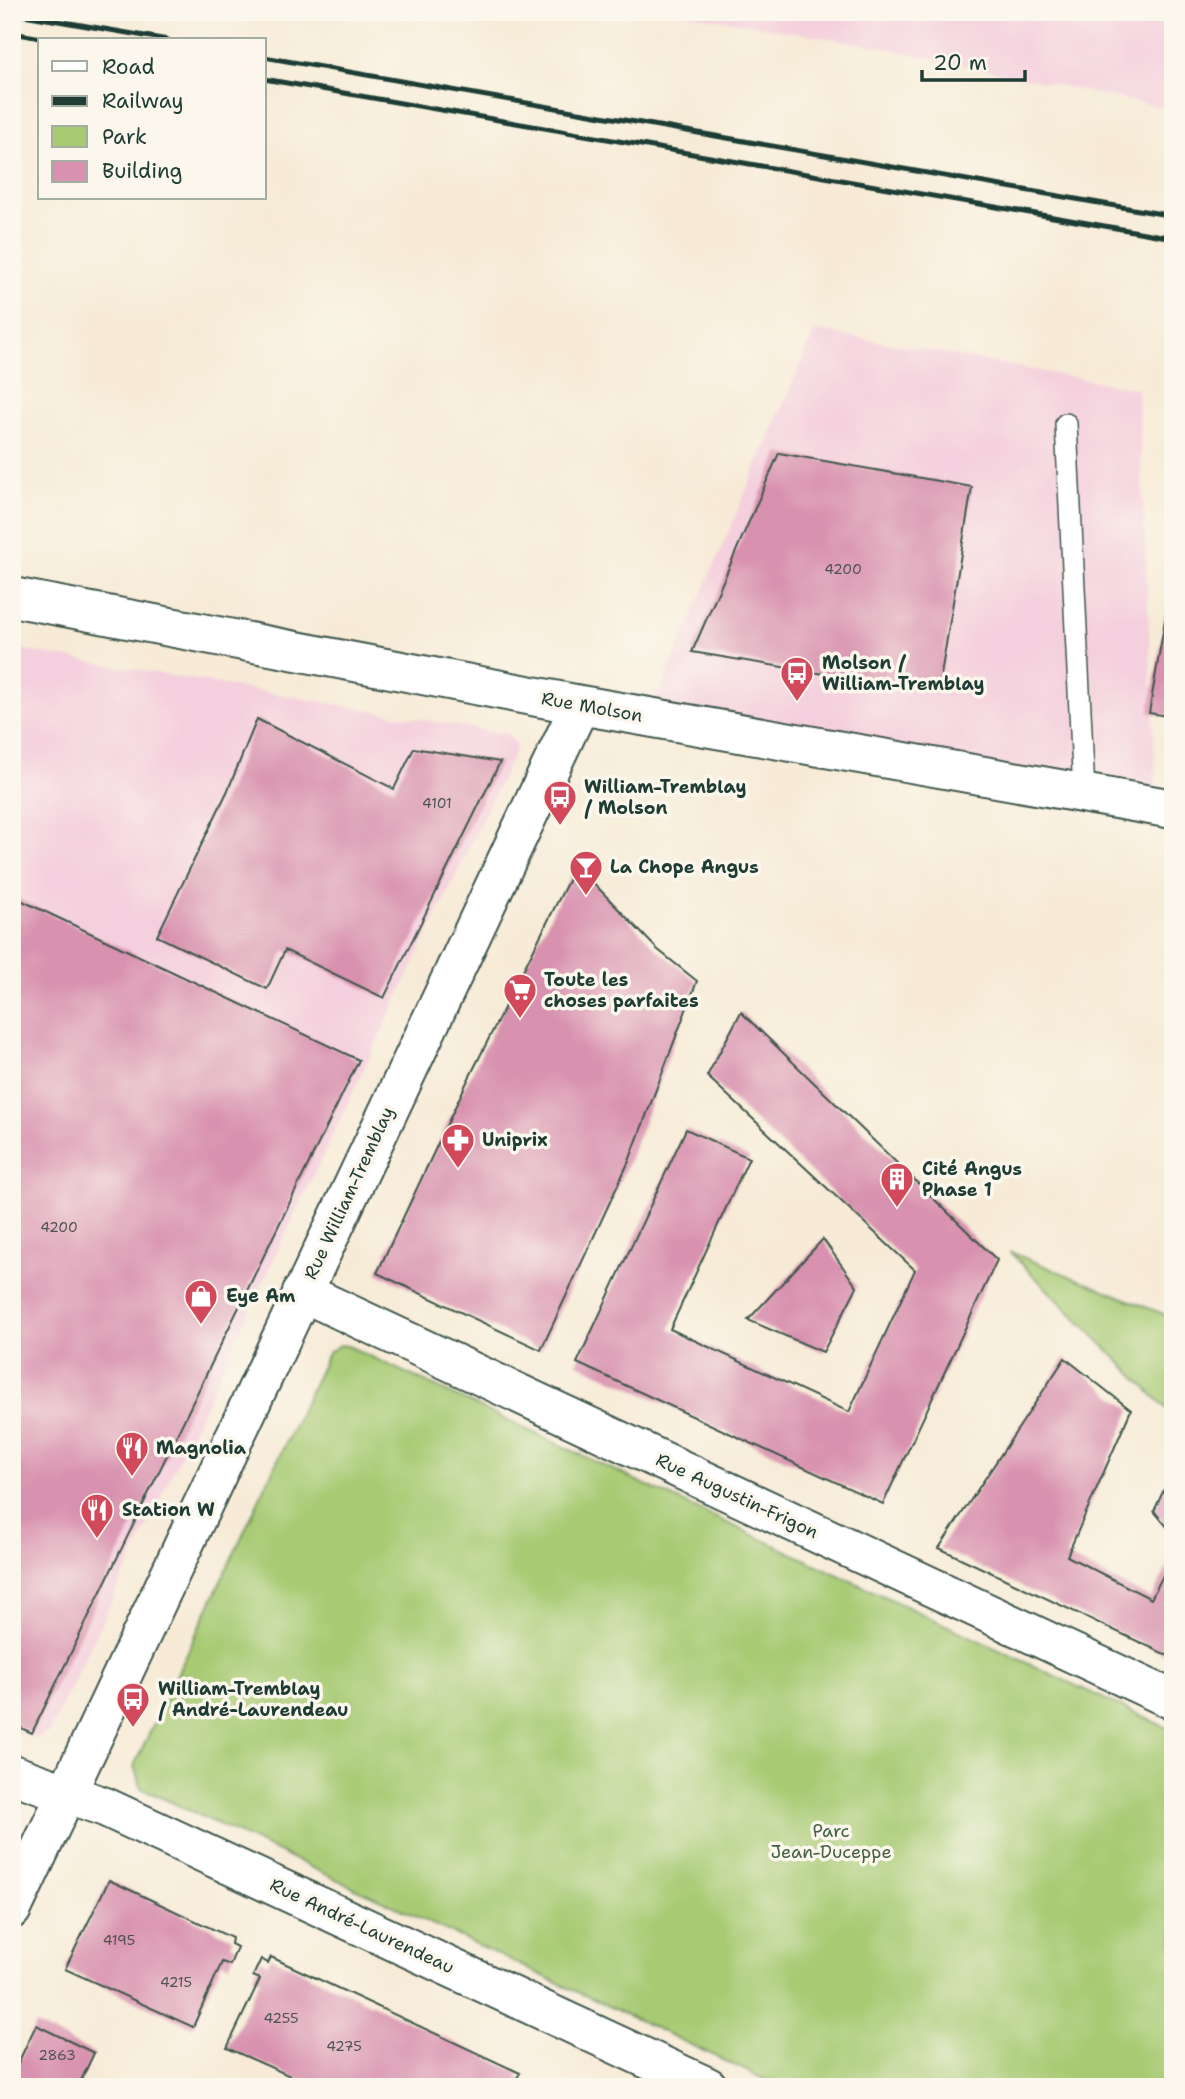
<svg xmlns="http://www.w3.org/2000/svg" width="1185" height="2099" viewBox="0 0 1185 2099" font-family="'Shantell Sans',sans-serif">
<rect width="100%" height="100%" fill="#fbf7ec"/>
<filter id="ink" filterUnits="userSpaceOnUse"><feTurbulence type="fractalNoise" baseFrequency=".0143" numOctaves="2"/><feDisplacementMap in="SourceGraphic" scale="14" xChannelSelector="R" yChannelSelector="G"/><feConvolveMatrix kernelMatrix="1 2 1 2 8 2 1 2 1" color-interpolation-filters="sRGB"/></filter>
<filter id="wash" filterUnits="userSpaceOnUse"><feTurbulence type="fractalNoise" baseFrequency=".00686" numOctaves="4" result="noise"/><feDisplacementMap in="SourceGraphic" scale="28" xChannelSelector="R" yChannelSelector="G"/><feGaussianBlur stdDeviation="1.57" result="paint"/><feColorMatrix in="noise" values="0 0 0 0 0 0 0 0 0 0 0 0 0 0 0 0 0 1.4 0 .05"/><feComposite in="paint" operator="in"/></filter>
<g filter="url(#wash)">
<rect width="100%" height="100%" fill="#f7ebd7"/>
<path fill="#f4cfdd" d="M677 12H1173V110L881 47Z
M815 330 1138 389 1157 806 649 717Z
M12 648 506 734 515 742 516 748 50 1731 35 1739 12 1730Z"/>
<path fill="#a7ca73" stroke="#638454" stroke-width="2" d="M1010 1252 1173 1318V1415Z
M340 1345 348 1346 1173 1731V2087H781L141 1788 134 1766 328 1353Z"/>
<g id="blocks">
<path fill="#d891ae" d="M779 453 972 487 938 693 692 652Z
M1171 585H1173V717L1149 713Z
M257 719 394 789 414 748 500 762 384 998 285 950 267 989 157 936 228 790Z
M576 865 657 949 697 981 629 1161 541 1350 377 1273 466 1084Z
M12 896 359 1060 32 1733 12 1724Z
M741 1012 997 1260 883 1504 577 1363 686 1129 749 1158 670 1329 849 1412 915 1270 707 1076Z
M823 1239 857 1287 823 1352 748 1320Z
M1065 1358 1131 1410 1067 1556 1151 1599 1173 1556V1658L939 1548Z
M1173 1470V1534L1154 1511Z
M109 1880 232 1938 231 1944 237 1947 230 1965 222 1962 193 2027 65 1969Z
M271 1957 520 2073 517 2078 524 2081 522 2087H315L227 2048 260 1979 253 1976 261 1959 268 1963Z
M36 2025 94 2053 78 2087H12V2076Z"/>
</g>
</g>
<g filter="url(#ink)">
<use href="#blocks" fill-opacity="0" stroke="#3f574c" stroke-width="2"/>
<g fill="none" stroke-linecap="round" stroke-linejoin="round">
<defs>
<path id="service" d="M1066 424 1084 793"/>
<path id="minor" d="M12 597 580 705 1173 809
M302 1292 1173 1700
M12 1774 105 1807 708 2087
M12 1909 580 705"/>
</defs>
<use href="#service" stroke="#3f574c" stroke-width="24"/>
<use href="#minor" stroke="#3f574c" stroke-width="42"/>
<use href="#service" stroke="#fff" stroke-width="21"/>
<use href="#minor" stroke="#fff" stroke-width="38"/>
<path stroke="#1f3d34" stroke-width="5" d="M12 13 168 40
M12 33 54 40
M264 57 1173 216
M264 79 1173 238"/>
</g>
</g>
<defs>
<symbol id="bus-pin" viewBox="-11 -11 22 30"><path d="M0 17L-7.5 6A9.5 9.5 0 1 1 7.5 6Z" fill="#d1495b" stroke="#fbf7ec"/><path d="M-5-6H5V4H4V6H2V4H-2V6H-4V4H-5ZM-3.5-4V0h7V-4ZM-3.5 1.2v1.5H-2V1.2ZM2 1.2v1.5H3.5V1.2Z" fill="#fff"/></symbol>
<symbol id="bar-pin" viewBox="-11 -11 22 30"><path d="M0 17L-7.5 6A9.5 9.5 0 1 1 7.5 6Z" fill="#d1495b" stroke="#fbf7ec"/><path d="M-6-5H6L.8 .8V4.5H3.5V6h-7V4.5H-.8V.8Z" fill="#fff"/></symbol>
<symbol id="supermarket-pin" viewBox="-11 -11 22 30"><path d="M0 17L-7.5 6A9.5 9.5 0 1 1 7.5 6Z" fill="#d1495b" stroke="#fbf7ec"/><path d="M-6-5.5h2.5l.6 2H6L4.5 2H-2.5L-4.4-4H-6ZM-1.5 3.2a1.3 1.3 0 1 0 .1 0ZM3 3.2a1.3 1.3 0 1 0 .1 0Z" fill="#fff"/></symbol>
<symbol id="pharmacy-pin" viewBox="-11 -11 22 30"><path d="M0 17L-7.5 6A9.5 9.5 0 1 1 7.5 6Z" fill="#d1495b" stroke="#fbf7ec"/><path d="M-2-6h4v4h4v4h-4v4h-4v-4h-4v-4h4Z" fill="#fff"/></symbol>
<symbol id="building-pin" viewBox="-11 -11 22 30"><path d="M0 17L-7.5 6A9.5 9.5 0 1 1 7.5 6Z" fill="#d1495b" stroke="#fbf7ec"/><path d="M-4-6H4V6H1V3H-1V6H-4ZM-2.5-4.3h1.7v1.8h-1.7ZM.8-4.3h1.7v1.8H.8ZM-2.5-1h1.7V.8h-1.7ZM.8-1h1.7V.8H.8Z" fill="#fff"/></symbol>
<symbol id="shop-pin" viewBox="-11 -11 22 30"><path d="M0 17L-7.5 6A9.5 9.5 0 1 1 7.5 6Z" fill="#d1495b" stroke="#fbf7ec"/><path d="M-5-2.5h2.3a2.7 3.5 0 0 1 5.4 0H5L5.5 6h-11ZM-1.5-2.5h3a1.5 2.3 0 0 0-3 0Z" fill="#fff"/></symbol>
<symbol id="restaurant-pin" viewBox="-11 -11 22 30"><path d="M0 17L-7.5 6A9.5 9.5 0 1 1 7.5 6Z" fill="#d1495b" stroke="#fbf7ec"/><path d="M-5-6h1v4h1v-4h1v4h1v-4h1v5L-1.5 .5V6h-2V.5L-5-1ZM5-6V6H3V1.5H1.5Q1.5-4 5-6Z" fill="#fff"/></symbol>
</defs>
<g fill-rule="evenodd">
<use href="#bus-pin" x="778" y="654" width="38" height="52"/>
<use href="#bus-pin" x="541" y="778" width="38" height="52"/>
<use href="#bar-pin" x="567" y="848" width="38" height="52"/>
<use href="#supermarket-pin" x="501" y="971" width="38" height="52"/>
<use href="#pharmacy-pin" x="439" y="1121" width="38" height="52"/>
<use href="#building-pin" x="878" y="1160" width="38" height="52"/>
<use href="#shop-pin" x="182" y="1277" width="38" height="52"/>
<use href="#restaurant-pin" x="113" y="1429" width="38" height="52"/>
<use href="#restaurant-pin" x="78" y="1491" width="38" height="52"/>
<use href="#bus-pin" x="114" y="1680" width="38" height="52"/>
</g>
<g text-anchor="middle" stroke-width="7" stroke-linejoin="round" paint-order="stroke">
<g font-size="14" fill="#4d5252">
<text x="843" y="574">4200</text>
<text x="437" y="808">4101</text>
<text x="59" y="1232">4200</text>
<text x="119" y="1945">4195</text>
<text x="176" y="1987">4215</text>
<text x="281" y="2023">4255</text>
<text x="344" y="2051">4275</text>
<text x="57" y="2060">2863</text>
</g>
<g font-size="18" font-weight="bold" fill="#1f3d34" stroke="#fbf7ec" text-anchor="start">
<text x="822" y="669">Molson /<tspan x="822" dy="21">William-Tremblay</tspan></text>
<text x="584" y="793">William-Tremblay<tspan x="584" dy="21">/ Molson</tspan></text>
<text x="610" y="873">La Chope Angus</text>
<text x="544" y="986">Toute les<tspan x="544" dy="21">choses parfaites</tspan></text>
<text x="482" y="1146">Uniprix</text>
<text x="922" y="1175">Cité Angus<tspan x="922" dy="21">Phase 1</tspan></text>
<text x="226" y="1302">Eye Am</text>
<text x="156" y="1454">Magnolia</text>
<text x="122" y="1516">Station W</text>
<text x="158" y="1695">William-Tremblay<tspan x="158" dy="21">/ André-Laurendeau</tspan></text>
</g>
<g font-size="18" fill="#1f3d34" stroke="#fbf7ec">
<text transform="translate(592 707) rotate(10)" y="6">Rue Molson</text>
<text transform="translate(349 1193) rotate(-65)" y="6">Rue William-Tremblay</text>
<text transform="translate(737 1496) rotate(25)" y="6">Rue Augustin-Frigon</text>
<text transform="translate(362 1926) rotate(25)" y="6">Rue André-Laurendeau</text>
</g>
<g font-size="18" fill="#416044" stroke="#fbf7ec">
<text x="831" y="1837">Parc<tspan x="831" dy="21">Jean-Duceppe</tspan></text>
</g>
</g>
<rect width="1185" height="2099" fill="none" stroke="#fbf7ec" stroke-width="42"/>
<rect x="38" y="38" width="228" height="161" fill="#fbf7ec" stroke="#a3ada2" stroke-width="2"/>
<rect x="52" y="61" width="35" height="10" fill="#ffffff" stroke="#a3ada2" stroke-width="2"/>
<text x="102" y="74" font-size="21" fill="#1f3d34">Road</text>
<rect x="52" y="96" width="35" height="10" fill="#1f3d34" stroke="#a3ada2" stroke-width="2"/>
<text x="102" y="108" font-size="21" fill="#1f3d34">Railway</text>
<rect x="52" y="126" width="35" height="21" fill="#a7ca73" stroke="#a3ada2" stroke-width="2"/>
<text x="102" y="144" font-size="21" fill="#1f3d34">Park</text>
<rect x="52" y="161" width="35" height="21" fill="#d891ae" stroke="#a3ada2" stroke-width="2"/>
<text x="102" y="178" font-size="21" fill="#1f3d34">Building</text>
<path d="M922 70v10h103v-10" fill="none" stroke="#1f3d34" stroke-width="3.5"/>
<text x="933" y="70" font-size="21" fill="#1f3d34" stroke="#fbf7ec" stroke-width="5" paint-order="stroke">20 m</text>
</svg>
